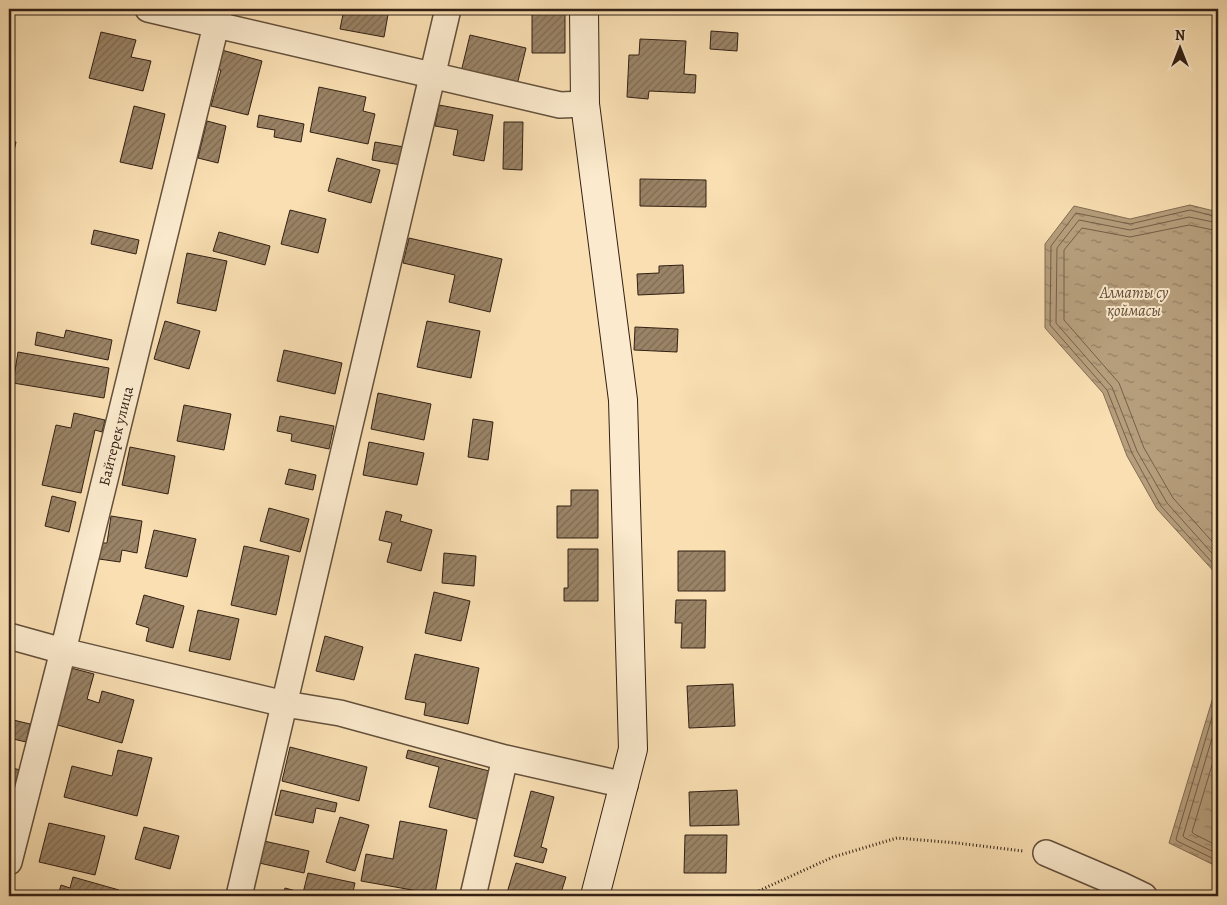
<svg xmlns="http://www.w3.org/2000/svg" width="1227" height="905" viewBox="0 0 1227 905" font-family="Alegreya,serif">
<defs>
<pattern id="water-ripples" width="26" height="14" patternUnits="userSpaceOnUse" patternTransform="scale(1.25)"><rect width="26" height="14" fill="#b69e7c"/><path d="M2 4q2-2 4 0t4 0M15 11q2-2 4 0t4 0" fill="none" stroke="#958064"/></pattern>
<pattern id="building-hatch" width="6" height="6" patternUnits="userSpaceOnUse" patternTransform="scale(1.25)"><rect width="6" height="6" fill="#9a8366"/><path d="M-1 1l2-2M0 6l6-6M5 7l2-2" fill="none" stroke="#7e6b53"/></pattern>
</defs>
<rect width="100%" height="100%" fill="#f9dfb2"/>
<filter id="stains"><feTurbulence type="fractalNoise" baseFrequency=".004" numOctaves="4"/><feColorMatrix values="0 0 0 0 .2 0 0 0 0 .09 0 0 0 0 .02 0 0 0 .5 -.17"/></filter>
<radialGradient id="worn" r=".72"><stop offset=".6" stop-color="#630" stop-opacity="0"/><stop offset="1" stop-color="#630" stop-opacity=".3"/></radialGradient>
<path fill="url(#water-ripples)" stroke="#826c52" d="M1190 205 1218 212V576L1157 509 1127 456 1103 393 1045 328V244L1074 206 1130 219Z
M1218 652V867L1169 843 1214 694Z"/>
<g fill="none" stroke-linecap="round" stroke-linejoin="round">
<path stroke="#745f48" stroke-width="1" d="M1218 217 1190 210 1130 224 1076 213 1051 246 1050 325 1107 390 1132 453 1161 506 1218 569
M1218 223 1189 217 1130 230 1079 220 1057 248 1056 323 1112 387 1137 451 1167 503 1218 560
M1218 231 1189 225 1130 237 1082 228 1064 250V320L1119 383 1144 448 1173 498 1218 548
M1218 697 1176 839 1177 841 1218 861
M1218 718 1183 836 1185 838 1218 854
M1218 745 1192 832 1194 834 1218 846"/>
</g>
<path fill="url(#building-hatch)" stroke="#332014" d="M344 9H389L384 37 340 29Z
M532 9H565V53H532Z
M640 9H687V13L640 11Z
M711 31 738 33 737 51 710 49Z
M101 32 136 40 131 57 151 61 143 91 89 78Z
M470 35 526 48 517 85 461 72Z
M640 39 686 41 684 74 696 75 695 93 649 91 648 99 627 97 629 55H639Z
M218 49 262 61 248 115 211 106 221 70 213 68Z
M319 87 366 97 363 111 375 114 368 144 310 132Z
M439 105 493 115 484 161 453 155 458 130 435 126Z
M134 106 165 114 152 169 120 162Z
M259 115 304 124 301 142 274 137 275 130 257 127Z
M207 121 226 126 218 163 198 158Z
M504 122H523L522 170 503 169Z
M9 140 16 142 9 173Z
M375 142 404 147 401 165 372 160Z
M337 158 380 170 371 203 328 191Z
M640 179 706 180V207L640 206Z
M290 210 326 219 318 253 281 244Z
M94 230 139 240 136 254 91 244Z
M219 232 270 246 265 265 213 251Z
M409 238 502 259 490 312 449 302 455 275 403 263Z
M187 253 227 261 216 311 177 303Z
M683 265 684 293 638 295 637 274 659 273V266Z
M165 321 200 331 189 369 154 359Z
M427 321 480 331 471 378 417 367Z
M635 327 678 329 677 352 634 350Z
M66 330 112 340 108 360 35 345 37 332 64 338Z
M284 350 342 363 335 394 277 381Z
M18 352 109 368 104 398 13 383Z
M378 393 431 404 424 440 371 429Z
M184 405 231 414 224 450 177 441Z
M74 413 105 420 102 432 95 430 81 493 42 485 56 425 71 428Z
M280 416 334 426 329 449 291 441 292 434 277 431Z
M473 419 493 422 488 460 468 457Z
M369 442 424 453 417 485 363 475Z
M130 447 175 456 168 494 122 485Z
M289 469 316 475 313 490 285 484Z
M571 490H598V538H557V506H571Z
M52 496 76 502 69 532 45 526Z
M269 508 309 519 300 552 260 541Z
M386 511 402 515 400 521 432 530 421 571 387 562 392 543 379 540Z
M111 516 142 521 137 553 122 550 120 562 99 559 101 543H107Z
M154 530 196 539 187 577 145 568Z
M244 546 289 556 276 615 231 605Z
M568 549H598V601H564V588H568Z
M678 551H725V591H678Z
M444 553 476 556 474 586 442 583Z
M434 592 470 601 461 641 425 633Z
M144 595 184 606 173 648 146 641 149 628 136 624Z
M676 600H706L705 648H681L682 623H675Z
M198 610 239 619 230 660 189 651Z
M325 636 363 647 354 680 316 671Z
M415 654 479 668 468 724 424 715 426 703 405 699Z
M71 668 94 674 87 699 99 703 102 691 134 700 122 743 54 724Z
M733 684 735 726 689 728 687 686Z
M9 719 30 724 26 742 9 738Z
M290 747 367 767 359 801 282 781Z
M118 750 152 758 137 816 64 797 72 766 112 776Z
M408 750 493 772 480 820 429 807 439 767 406 758Z
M9 767 20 770 9 819Z
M281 790 337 803 335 812 316 808 313 823 275 815Z
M737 790 739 825 690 826 689 792Z
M531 791 554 797 541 847 547 849 543 863 514 856Z
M340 817 369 825 355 871 326 862Z
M400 821 447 830 435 894 361 881 366 854 393 859Z
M49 823 105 836 95 875 39 862Z
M144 827 179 836 170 869 135 859Z
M685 835H727L726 873H684Z
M264 841 309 851 304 873 259 863Z
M516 863 566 877 560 896H506Z
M308 873 355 883 352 896H283L285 888 303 893Z
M73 877 119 890 117 896H58L61 885 70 888Z"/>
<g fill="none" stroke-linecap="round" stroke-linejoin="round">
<defs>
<path id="street" d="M148 9 560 105 585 104
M9 636 63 651 285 704 340 713 505 758 625 785
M1046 853 1121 885 1144 896
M9 862 63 651 220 9
M239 896 448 9
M473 896 505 758"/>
<path id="secondary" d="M584 9 585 104 623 400 633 749 595 896"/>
</defs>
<use href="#street" stroke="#64503c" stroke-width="28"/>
<use href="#secondary" stroke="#332014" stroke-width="30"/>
<path stroke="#332014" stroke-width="3" stroke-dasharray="1 2.5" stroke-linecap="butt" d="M750 896 754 893 833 857 897 838 957 843 1023 851"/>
<use href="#street" stroke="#fbeacd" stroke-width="25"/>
<use href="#secondary" stroke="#fbeacd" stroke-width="28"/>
</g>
<g text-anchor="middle" stroke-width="4" stroke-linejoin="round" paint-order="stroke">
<g font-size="15" fill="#332014" stroke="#fbeacd">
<text transform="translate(116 436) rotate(-76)" y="5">Байтерек улица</text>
</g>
<g font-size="16" font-style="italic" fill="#614c38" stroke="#fbeacd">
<text x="1134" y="298">Алматы су<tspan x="1134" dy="18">қоймасы</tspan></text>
</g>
</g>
<rect width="1227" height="905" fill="none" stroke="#f9dfb2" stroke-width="30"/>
<rect x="10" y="10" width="1207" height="885" fill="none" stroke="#332014" stroke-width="2.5"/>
<rect x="15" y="15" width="1197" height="875" fill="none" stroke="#332014"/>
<g transform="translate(1180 48)" stroke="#fbeacd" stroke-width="4" paint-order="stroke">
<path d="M0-4L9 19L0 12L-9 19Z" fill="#332014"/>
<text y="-8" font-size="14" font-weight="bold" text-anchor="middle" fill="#332014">N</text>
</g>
<rect width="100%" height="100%" filter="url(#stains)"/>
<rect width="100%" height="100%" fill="url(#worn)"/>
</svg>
